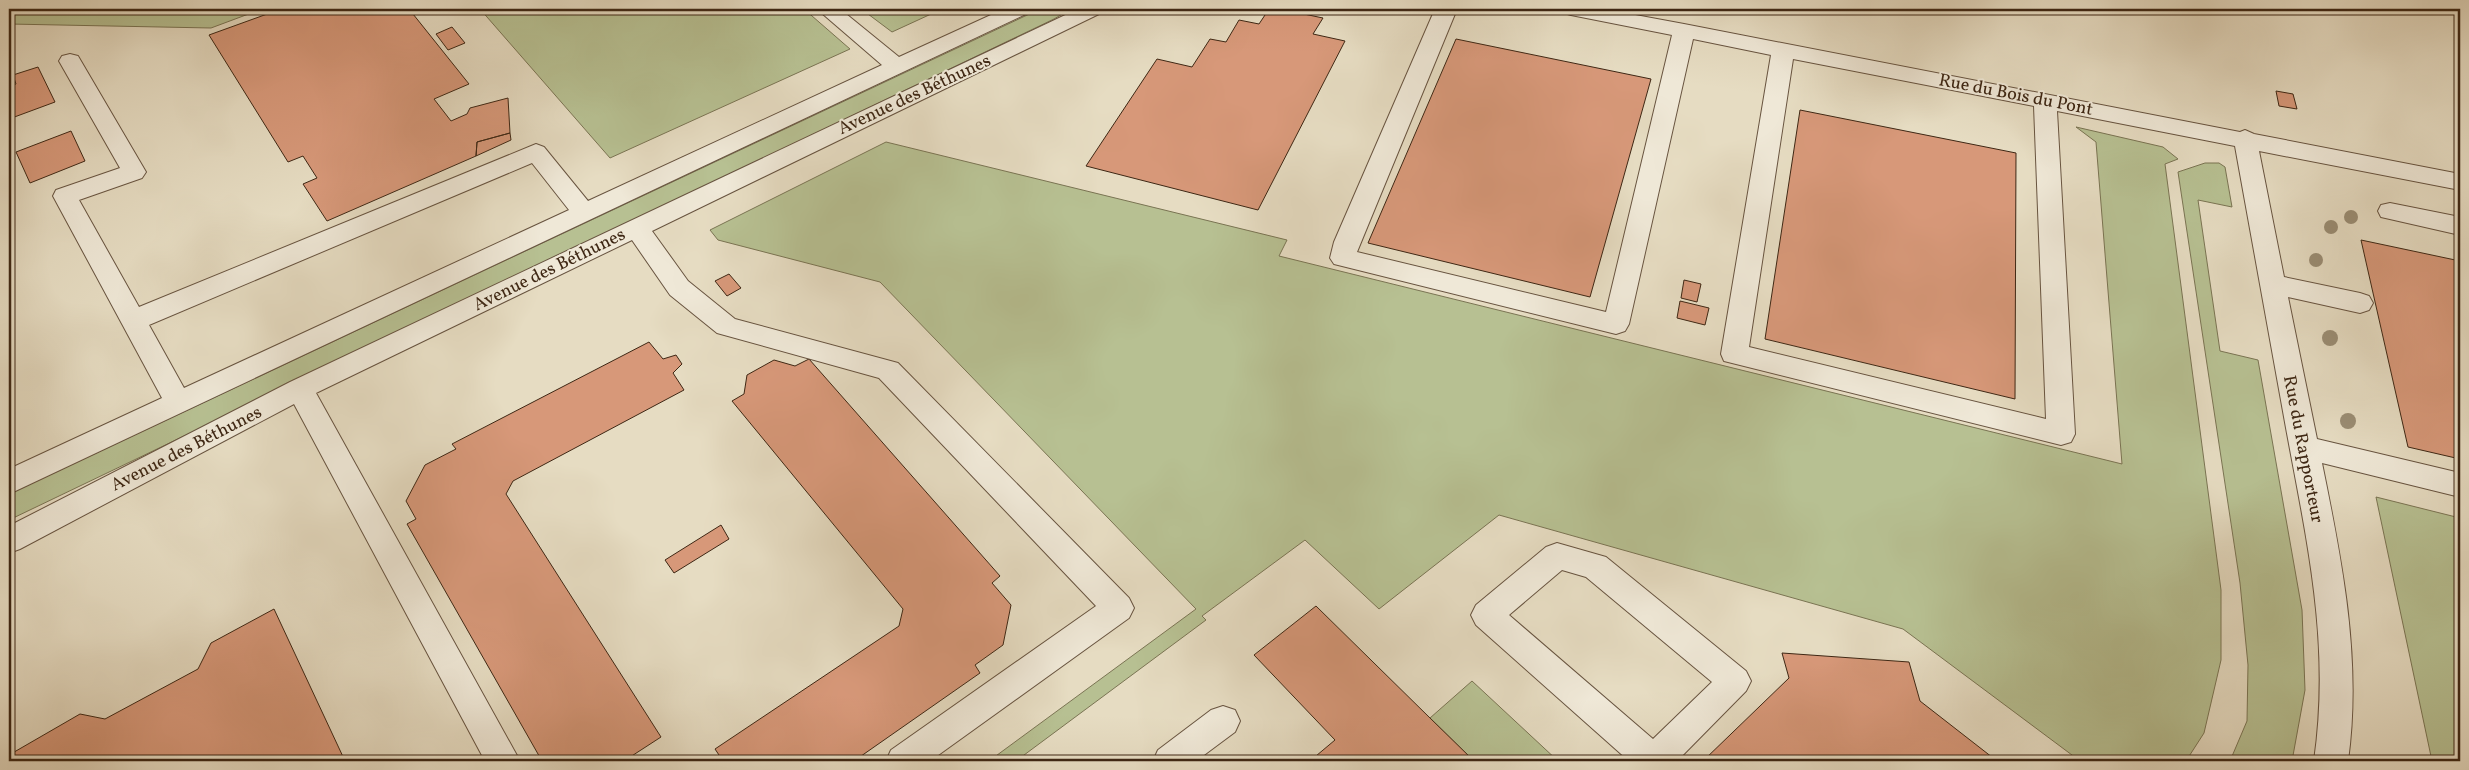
<svg xmlns="http://www.w3.org/2000/svg" width="2469" height="770" viewBox="0 0 2469 770" font-family="Vollkorn,serif">
<rect width="100%" height="100%" fill="#e6dcc2"/>
<filter id="stains"><feTurbulence type="fractalNoise" baseFrequency=".004" numOctaves="4"/><feColorMatrix values="0 0 0 0 .2 0 0 0 0 .09 0 0 0 0 .02 0 0 0 .5 -.17"/></filter>
<radialGradient id="worn" r=".72"><stop offset=".6" stop-color="#630" stop-opacity="0"/><stop offset="1" stop-color="#630" stop-opacity=".3"/></radialGradient>
<path fill="#b7c092" stroke="#7a7453" d="M9 9H262L211 28 9 24Z
M480 9H804L850 49 610 158Z
M866 9H883L888 13 898 9H942L892 32 868 14Z
M1040 9H1071L1054 19 9 520V494Z
M2076 127 2163 147 2178 159 2165 164 2221 590V660L2204 733 2186 761H2080L1903 629 1499 515 1379 609 1305 540 1202 616 1206 620 1016 761H989L1196 609 880 282 718 240 710 230 886 142 1287 240 1279 256 2122 464 2096 142Z
M2205 163H2219L2225 167 2232 207 2198 200 2220 351 2258 360 2302 610 2305 690 2292 761H2230L2247 721 2248 665 2240 583 2178 172Z
M2376 497 2460 518V761H2432Z
M1472 681 1558 761H1474L1430 718Z"/>
<path fill="#d79879" stroke="#3e2714" d="M281 9H409L469 84 434 99 451 121 467 114 470 108 508 98 510 133 477 142 476 156 327 221 303 184 317 178 303 156 288 162 209 35Z
M1269 9H1280L1323 18 1313 34 1345 41 1258 210 1086 166 1157 59 1192 67 1210 39 1226 42 1239 20 1259 24Z
M452 27 465 43 448 50 436 34Z
M1456 39 1651 79 1590 297 1368 243Z
M38 67 55 102 9 119V87L16 84 13 75Z
M2276 91 2293 94 2297 109 2279 106Z
M1800 110 2016 153 2015 399 1765 339Z
M71 131 85 161 30 183 16 152Z
M510 133 511 140 476 156 477 142Z
M2361 240 2460 261V459L2408 447Z
M729 274 741 288 727 296 715 281Z
M1684 280 1701 284 1697 302 1681 298Z
M1680 301 1709 308 1705 325 1677 318Z
M649 342 663 359 676 355 682 364 673 373 684 390 513 481 506 494 661 737 624 761H542L407 524 416 519 406 501 425 465 456 449 452 444Z
M809 359 1000 576 992 583 1011 605 1003 645 975 665 980 673 854 761H723L715 749 899 626 903 609 732 401 744 394 747 375 774 360 795 366Z
M721 525 729 539 674 573 665 560Z
M1316 606 1430 718 1474 761H1310L1335 740 1254 655Z
M274 609 345 761H10L9 755 80 714 105 719 198 669 211 643Z
M1782 653 1909 662 1920 701 1997 761H1703L1789 678Z"/>
<g fill="none" stroke-linecap="round" stroke-linejoin="round">
<defs>
<path id="minor" d="M817 9H840L899 57 1004 9H1032L1028 13 9 494V469L162 398 53 196 56 190 120 168 59 61 62 56 70 54 78 56 146 172 142 178 79 200 139 307 536 144 544 147 588 201 882 65ZM532 163 569 210 184 388 149 325Z
M1078 9H1105L1101 13 652 231 688 281 735 319 898 363 1129 598 1134 608 1129 618 930 761H886L891 750 1096 606 879 378 717 333 670 295 632 240 316 393 520 761H485L294 404 20 549 9 553V526L290 382Z
M1435 9H1457L1357 252 1606 312 1672 35 1571 15 1564 13 1561 9H1603L1684 24 2240 132 2245 130 2254 134 2460 174V190L2259 151 2284 277 2360 293 2369 296 2373 303 2369 310 2360 313 2288 297 2317 439 2460 473V497L2322 463C2342 561 2362 660 2348 761H2314C2331 644 2307 542 2286 428 2269 334 2252 240 2235 146L2057 111 2075 434 2071 442 2061 445 1724 361 1721 354 1771 55 1693 39 1629 324 1625 331 1616 334 1334 264 1330 258 1334 242ZM1793 59 2034 106 2046 419 1749 347Z
M2390 203 2460 217V235L2381 217 2378 211 2381 205Z
M1557 543 1606 557 1746 671 1751 681 1746 691 1677 761H1629L1476 625 1471 615 1476 605 1546 547ZM1562 570 1586 577 1712 682 1653 739 1509 615Z
M1223 706 1235 710 1240 721 1235 732 1196 761H1153L1158 750 1211 710Z"/>
</defs>
<use href="#minor" stroke="#685440" stroke-width="2"/>
<use href="#minor" fill="#efe8d7" fill-rule="evenodd"/>
</g>
<g fill="#9a8d74">
<circle cx="2351" cy="217" r="7"/>
<circle cx="2331" cy="227" r="7"/>
<circle cx="2316" cy="260" r="7"/>
<circle cx="2330" cy="338" r="8"/>
<circle cx="2348" cy="421" r="8"/>
</g>
<g text-anchor="middle" stroke-width="4" stroke-linejoin="round" paint-order="stroke">
<g font-size="18" fill="#3e2714" stroke="#efe8d7">
<text transform="translate(914 94) rotate(-25)" y="6">Avenue des Béthunes</text>
<text transform="translate(2016 94) rotate(11)" y="6">Rue du Bois du Pont</text>
<text transform="translate(549 269) rotate(-26)" y="6">Avenue des Béthunes</text>
<text transform="translate(186 448) rotate(-27)" y="6">Avenue des Béthunes</text>
<text transform="translate(2304 449) rotate(79)" y="6">Rue du Rapporteur</text>
</g>
</g>
<rect width="2469" height="770" fill="none" stroke="#e6dcc2" stroke-width="30"/>
<rect x="10" y="10" width="2449" height="750" fill="none" stroke="#3e2714" stroke-width="2.5"/>
<rect x="15" y="15" width="2439" height="740" fill="none" stroke="#3e2714"/>
<rect width="100%" height="100%" filter="url(#stains)"/>
<rect width="100%" height="100%" fill="url(#worn)"/>
</svg>
